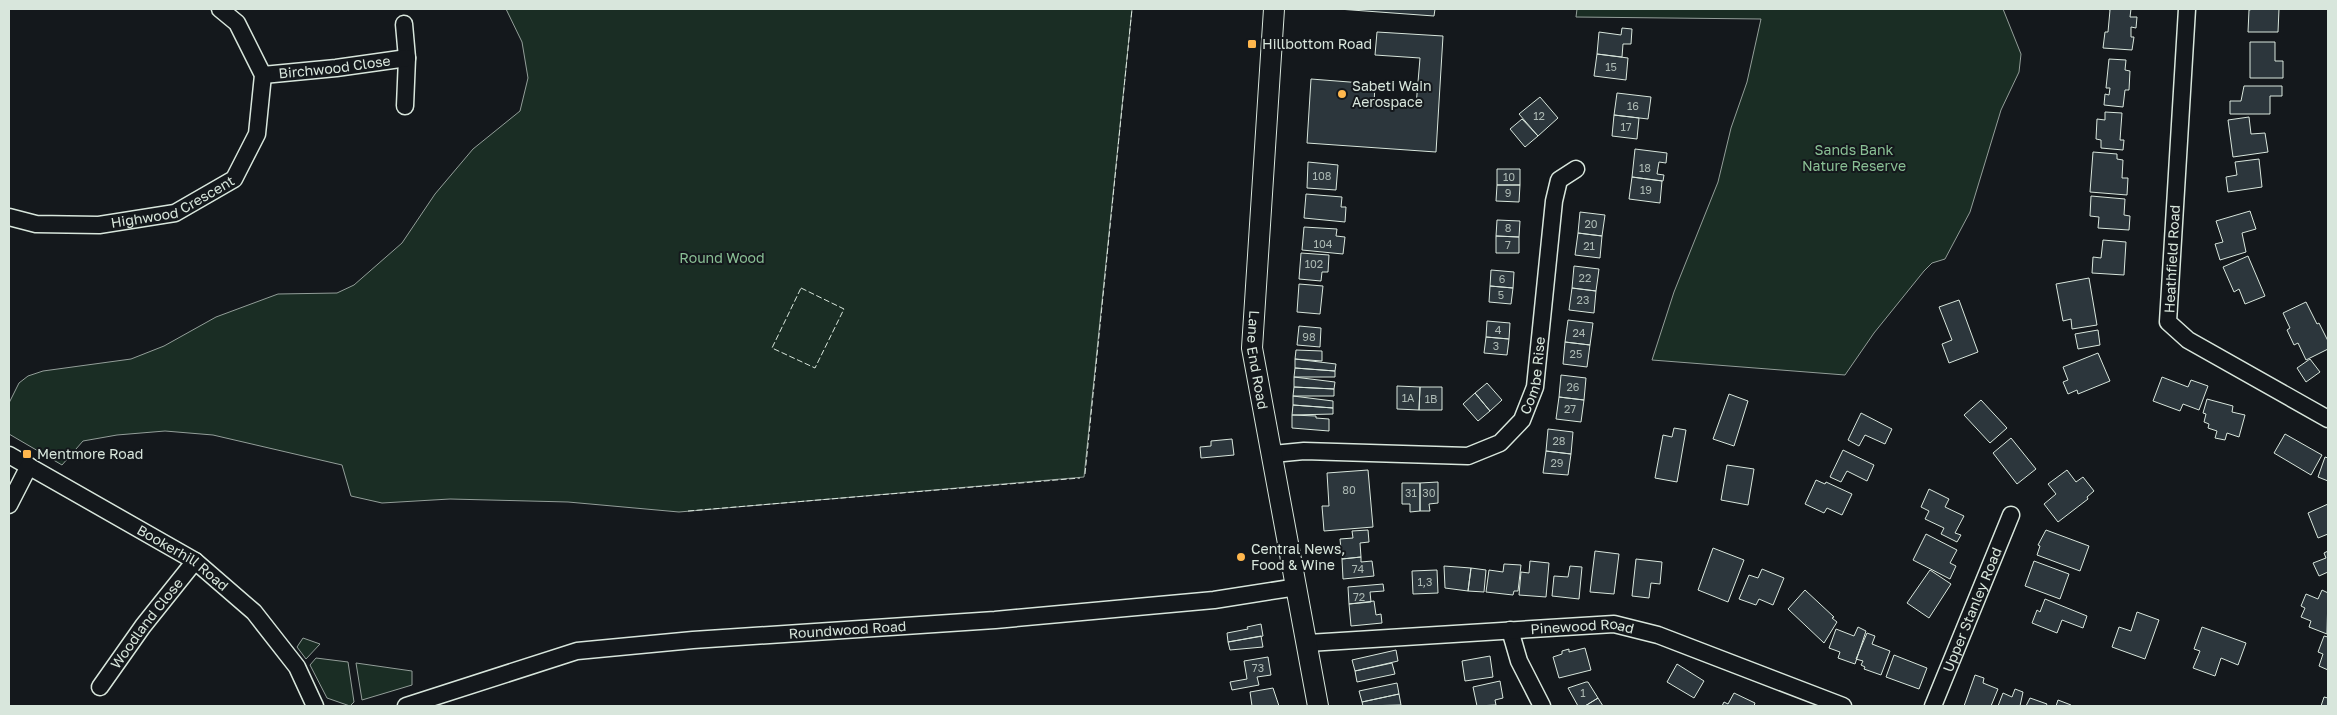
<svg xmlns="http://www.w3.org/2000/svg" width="2337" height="715" viewBox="0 0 2337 715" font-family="'Golos Text',sans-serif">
<rect width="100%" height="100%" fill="#14181c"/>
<path fill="#1a2d24" stroke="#939e99" d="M506 9H1132L1084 477 679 512 568 502 450 499 382 503 351 496 342 465 213 435 165 431 117 435 83 441 62 465 9 434V403L19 383 28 376 43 371 131 359 164 346 216 317 278 294 337 293 354 285 402 243 435 194 473 149 520 111 528 78 522 42Z
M1577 9H2003L2021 54 2019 72 2001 110 1970 212 1945 259 1932 263 1924 271 1874 333 1845 375 1652 360 1674 292 1718 182 1731 128 1747 82 1761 19 1576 17Z
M303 638 320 644 306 659 297 647Z
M316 658 348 662 354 702 350 706 327 698 310 665Z
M356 663 412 671V685L362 700Z"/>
<path fill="#2c363c" stroke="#d8e6dc" d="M1338 9H1435L1434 16Z
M2107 9H2131L2130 17H2137L2136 28 2131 27V37H2134L2132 50 2103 48 2105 32H2108L2110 10Z
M2254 9H2279L2278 32H2248L2249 10Z
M1622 28 1632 29 1631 44H1623L1622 57 1597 54 1599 32 1621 35Z
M1377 32 1443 36 1436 152 1307 143 1311 79 1375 84 1374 104 1416 106 1420 58 1375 55Z
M2250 42H2275V61H2283V78H2250Z
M1597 54 1628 58 1626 80 1594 76Z
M2109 59 2126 60 2125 70 2130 71 2129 90H2125L2123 107 2104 105 2105 94 2109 95 2110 88H2106Z
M2244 86H2282V96H2270V114H2230V101H2241Z
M1617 93 1651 97 1648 119 1614 115Z
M1540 97 1558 118 1538 136 1519 114Z
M2105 112 2122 113 2120 140H2124L2123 150 2101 148V140L2096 139 2097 119 2105 120Z
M1614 115 1639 118 1637 139 1612 136Z
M2249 117 2251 134 2265 133 2268 152 2233 157 2228 120Z
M1522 119 1538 136 1525 147 1510 129Z
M1635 149 1667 153 1666 163 1659 162 1657 174 1664 175 1663 181 1632 177Z
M2093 152 2117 154V159L2123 160 2122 178H2128L2127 195 2090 192Z
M2259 159 2262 187 2228 192 2226 177 2237 175 2235 162Z
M1308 162 1338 165 1336 190 1307 188Z
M1497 169H1520V185H1497Z
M1632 177 1662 181 1660 203 1629 199Z
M1497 185H1520L1519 202 1496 201Z
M1306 194 1342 197 1341 207H1346L1345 222 1304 218Z
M2091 196 2125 199 2124 215 2130 216 2129 230 2098 228 2099 217 2090 216Z
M2250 211 2256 229 2242 233 2246 252 2220 260 2215 244 2223 242 2216 221Z
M1580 212 1605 215 1602 236 1578 233Z
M1497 220 1520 221 1519 237 1496 236Z
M1304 227 1337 229 1336 236 1345 237 1343 254 1302 250Z
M1578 233 1602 236 1600 258 1575 255Z
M1496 236 1519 237V253H1496Z
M2103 240 2126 242 2124 275 2092 273 2093 257 2101 258Z
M1301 253 1329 255 1328 272H1322L1321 281 1299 279Z
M2248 256 2265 296 2245 304 2239 289 2234 292 2223 267Z
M1574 266 1599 269 1596 291 1572 288Z
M1491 270 1514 272 1513 288 1490 286Z
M2089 278 2097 325 2072 329 2071 319 2063 321 2056 284Z
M1299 284 1323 286 1320 314 1297 312Z
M1490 286 1513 288 1511 304 1489 302Z
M1572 288 1596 291 1594 313 1569 310Z
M1959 300 1978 352 1949 363 1942 344 1952 340 1939 307Z
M2306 302 2317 324 2319 323 2328 341V349L2306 360 2298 343 2294 345 2287 330 2290 328 2283 313Z
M1568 320 1593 323 1590 345 1565 342Z
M1487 321 1510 323 1509 339 1486 337Z
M1299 326 1321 328 1320 347 1297 345Z
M2098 330 2100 345 2078 349 2075 334Z
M1486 337 1509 339 1507 355 1484 353Z
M1565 342 1590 345 1587 367 1563 364Z
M1296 350 1322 351V361L1295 359Z
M2098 353 2110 381 2078 394 2077 390 2068 394 2063 382 2068 380 2063 367Z
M1295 359 1336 364 1335 371 1295 368Z
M2310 359 2320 372 2306 382 2297 368Z
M1295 368 1335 371V377H1294Z
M1561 375 1586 378 1584 400 1559 397Z
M1294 377 1335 382 1334 389 1294 387Z
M2162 377 2188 387 2191 380 2208 386 2199 410 2183 404 2180 411 2153 401Z
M1487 383 1502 400 1490 411 1475 393Z
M1397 386 1420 387 1419 410 1397 409Z
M1294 387 1334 389V396H1293Z
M1420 387H1442V410H1419Z
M1475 393 1490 411 1478 421 1463 404Z
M1729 394 1748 401 1734 446 1713 439Z
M1293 396 1333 401V408L1293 405Z
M1559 397 1584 400 1581 422 1556 419Z
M2207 399 2233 406 2232 412 2245 415 2239 437 2227 433 2225 440 2215 438 2217 431 2208 428 2209 424 2204 422 2206 414 2203 413Z
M1981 400 2007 428 1990 443 1964 415Z
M1293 405 1333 408V414L1292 415Z
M1861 413 1892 429 1885 444 1865 435 1859 446 1848 440Z
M1292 415 1316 416V418L1329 419V431L1292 428Z
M1674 428 1686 430 1677 482 1655 478 1663 435 1672 437Z
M1548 429 1573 432 1571 454 1546 451Z
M2285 434 2322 455 2311 475 2274 453Z
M2011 438 2036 469 2017 484 1993 453Z
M1232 439 1234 455 1201 458 1200 447 1211 446V441Z
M1843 450 1874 465 1867 481 1847 471 1841 482 1830 477Z
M1546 451 1571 454 1568 475 1543 473Z
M2325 457 2328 458V481L2318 477Z
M1727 465 1754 469 1748 505 1721 500Z
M1368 470 1373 527 1324 531 1322 506H1329L1327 473Z
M2067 470 2076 482 2083 477 2094 491 2087 497 2088 499 2058 522 2044 504 2056 494 2048 484Z
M1816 480 1825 484 1826 482 1852 494 1842 515 1827 508 1824 513 1805 504Z
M1438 482V503L1429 504 1430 511H1420V483Z
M1402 483H1420V511L1410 512V504H1402Z
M1929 489 1949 499 1945 507 1964 516 1955 533 1961 535 1957 542 1941 534 1944 528 1925 519 1929 511 1921 507Z
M2328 504V534L2318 538 2308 513Z
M1368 530 1369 542 1360 543 1361 557 1342 559 1340 539 1353 538 1352 531Z
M2046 530 2089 546 2080 571 2037 555 2040 546 2038 545Z
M1926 534 1957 550 1950 563 1956 566 1950 579 1913 560Z
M1713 548 1744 560 1728 602 1698 590Z
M1595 551 1619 554 1614 594 1590 592Z
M2328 551V572L2319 576 2313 563 2326 558 2324 553Z
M1361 557V562L1372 561 1374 576 1343 579 1342 559Z
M1636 559 1662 562 1660 584 1651 583 1649 598 1632 596Z
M1530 561 1549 563 1546 597 1519 595 1521 572 1529 573Z
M2034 561 2069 574 2060 599 2025 586Z
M1504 564 1521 565 1518 591H1514L1513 595 1486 592 1489 570 1503 572Z
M1444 566 1471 568 1468 591 1445 588Z
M1570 566 1582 567 1579 599 1552 596 1554 576 1568 577Z
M1471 568 1486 570 1484 592 1468 591Z
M1762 569 1784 578 1773 605 1759 599 1756 605 1739 599 1749 575 1758 578Z
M1437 570 1438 593 1413 594 1412 571Z
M1930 570 1951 584 1929 618 1907 603Z
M1383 584 1384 591 1370 592 1371 602 1349 604 1348 587Z
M1805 590 1834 617 1832 618 1837 622 1824 643 1788 609Z
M2322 590 2328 593 2327 634 2309 627 2311 621 2301 617 2305 608 2301 606 2306 594 2318 599Z
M2045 599 2087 616 2083 628 2062 620 2057 633 2032 623 2037 610 2040 612Z
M1374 601 1376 615 1381 614 1382 623 1351 626 1349 604Z
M2137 612 2159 620 2145 659 2112 647 2119 627 2131 631Z
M1261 624 1263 636 1228 642 1227 633 1248 629 1247 627Z
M1858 627 1866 631 1855 664 1838 658 1840 652 1829 648 1836 629 1854 636Z
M2202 627 2246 643 2238 665 2221 658 2215 676 2193 668 2200 651 2194 649Z
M1867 633 1875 636 1872 644 1890 651 1881 675 1864 669 1865 667 1861 665 1863 661 1856 659Z
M1261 636 1263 647 1230 650 1228 642Z
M2324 636 2328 637V670L2319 666 2323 654 2318 652Z
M1585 648 1591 670 1559 678 1553 657 1562 654V651L1569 649V652Z
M1396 650 1398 661 1355 671 1352 660Z
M1894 655 1927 668 1919 689 1886 677Z
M1490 656 1493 677 1465 681 1462 661Z
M1268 657 1271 675 1257 677 1259 685 1232 690 1230 682 1247 679 1244 661Z
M1392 663 1395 674 1357 682 1355 671Z
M1677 664 1704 681 1694 698 1667 682Z
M1975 675 1984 678 1983 683 1998 689 1991 706H1964Z
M1500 681 1503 698 1495 700 1496 705 1477 706 1473 687Z
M1586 682H1588L1598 698 1585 706H1578L1568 688Z
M1397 683 1399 694 1362 702 1359 691Z
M1273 688 1279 706H1252L1250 692Z
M2015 689 2023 692 2020 706H1998L2003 693 2012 697Z
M1734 693 1755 703 1754 706H1722L1724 702 1728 704Z
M1399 694 1401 705 1363 706 1362 702Z
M2324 697 2328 698V706H2321Z
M1598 698 1603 706H1585Z
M2030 698 2047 704 2046 706H2026Z
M2058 700 2071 705V706H2056Z"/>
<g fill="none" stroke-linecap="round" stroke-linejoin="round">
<defs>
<g id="minor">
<path d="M2187 9 2168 322 2188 340 2328 419"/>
<path d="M404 24 407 58 405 106"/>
<path id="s1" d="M263 75 336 68 407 58"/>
<path id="s2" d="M9 217 36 224 99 225 175 213 234 179 257 134 263 75 237 23 220 9"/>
<path id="s3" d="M1273 454 1304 451 1468 456 1500 443 1522 420 1535 387 1554 201 1559 180 1576 169"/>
<path id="s4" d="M9 455 195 561 254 612 297 667 315 706"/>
<path d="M9 505 29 466"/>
<path d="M1510 630 1519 661 1542 706"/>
<path id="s5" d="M1308 643 1614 624 1658 635 1843 706"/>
<path id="s6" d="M100 687 143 626 195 561"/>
<path id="s7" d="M406 706 577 651 693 640 995 620 1214 600 1297 587"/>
<path id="s8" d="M1933 706 2011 515"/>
</g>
<g id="tertiary">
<path id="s9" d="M1274 9 1252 348 1318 706"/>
</g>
</defs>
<use href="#minor" stroke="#d8e6dc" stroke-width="19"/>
<use href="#tertiary" stroke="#d8e6dc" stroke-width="22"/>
<use href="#minor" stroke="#14181c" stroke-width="16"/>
<use href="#tertiary" stroke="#14181c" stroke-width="20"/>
<path stroke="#d8e6dc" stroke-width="1" stroke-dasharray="6 2.5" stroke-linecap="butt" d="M801 288 844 309 815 368 772 348Z
M1085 474 1132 9
M688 511 1080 478"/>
</g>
<g fill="#ffb74d" stroke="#14181c" stroke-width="2">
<rect x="1247" y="39" width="10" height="10" rx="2.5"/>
<circle cx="1342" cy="94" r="5"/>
<rect x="22" y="449" width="10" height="10" rx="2.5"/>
<circle cx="1241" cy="557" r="5"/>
</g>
<g text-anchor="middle" stroke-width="4" stroke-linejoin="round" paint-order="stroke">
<g font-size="11" fill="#adbab4">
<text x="1611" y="71">15</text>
<text x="1633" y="110">16</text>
<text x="1539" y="120">12</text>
<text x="1626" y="131">17</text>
<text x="1645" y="172">18</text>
<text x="1322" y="180">108</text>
<text x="1509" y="181">10</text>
<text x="1646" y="194">19</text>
<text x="1508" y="197">9</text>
<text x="1591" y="228">20</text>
<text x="1508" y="232">8</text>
<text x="1323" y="248">104</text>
<text x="1508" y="249">7</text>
<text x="1589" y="250">21</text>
<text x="1314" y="268">102</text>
<text x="1585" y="282">22</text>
<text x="1502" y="283">6</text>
<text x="1501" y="299">5</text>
<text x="1583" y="304">23</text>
<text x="1498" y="334">4</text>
<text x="1579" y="337">24</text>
<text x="1309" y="341">98</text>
<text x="1496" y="350">3</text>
<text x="1576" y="358">25</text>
<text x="1573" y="391">26</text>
<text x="1408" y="402">1A</text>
<text x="1431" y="403">1B</text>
<text x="1570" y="413">27</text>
<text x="1559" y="445">28</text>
<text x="1557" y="467">29</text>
<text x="1349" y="494">80</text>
<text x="1411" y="497">31</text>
<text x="1429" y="497">30</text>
<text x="1358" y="573">74</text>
<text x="1425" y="586">1,3</text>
<text x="1359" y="601">72</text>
<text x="1258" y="672">73</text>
<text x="1583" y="697">1</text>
</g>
<g font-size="14" fill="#d8e6dc" stroke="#14181c" text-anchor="start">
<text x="1262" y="49">Hillbottom Road</text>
<text x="1352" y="91">Sabeti Wain<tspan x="1352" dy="16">Aerospace</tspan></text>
<text x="37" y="459">Mentmore Road</text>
<text x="1251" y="554">Central News,<tspan x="1251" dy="16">Food &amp; Wine</tspan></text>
</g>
<g font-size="14" fill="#d8e6dc" stroke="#14181c">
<text dy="5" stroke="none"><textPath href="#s1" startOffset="72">Birchwood Close</textPath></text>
<text dy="5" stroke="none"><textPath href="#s2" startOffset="169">Highwood Crescent</textPath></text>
<text transform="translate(2172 259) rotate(-87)" y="5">Heathfield Road</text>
<text dy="5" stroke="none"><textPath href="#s9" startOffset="352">Lane End Road</textPath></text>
<text dy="5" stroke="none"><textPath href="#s3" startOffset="308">Combe Rise</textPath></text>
<text dy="5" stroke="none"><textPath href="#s4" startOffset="202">Bookerhill Road</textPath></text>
<text dy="5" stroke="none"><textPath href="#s8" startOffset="104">Upper Stanley Road</textPath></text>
<text dy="5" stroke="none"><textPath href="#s6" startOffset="79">Woodland Close</textPath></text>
<text dy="5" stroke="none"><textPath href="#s7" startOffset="451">Roundwood Road</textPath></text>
<text dy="5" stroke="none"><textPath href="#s5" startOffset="275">Pinewood Road</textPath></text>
</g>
<g font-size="14" fill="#8ac095" stroke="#14181c">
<text x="1854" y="155">Sands Bank<tspan x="1854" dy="16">Nature Reserve</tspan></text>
<text x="722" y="263">Round Wood</text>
</g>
</g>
<rect width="2337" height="715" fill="none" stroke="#d8e6dc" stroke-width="20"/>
</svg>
